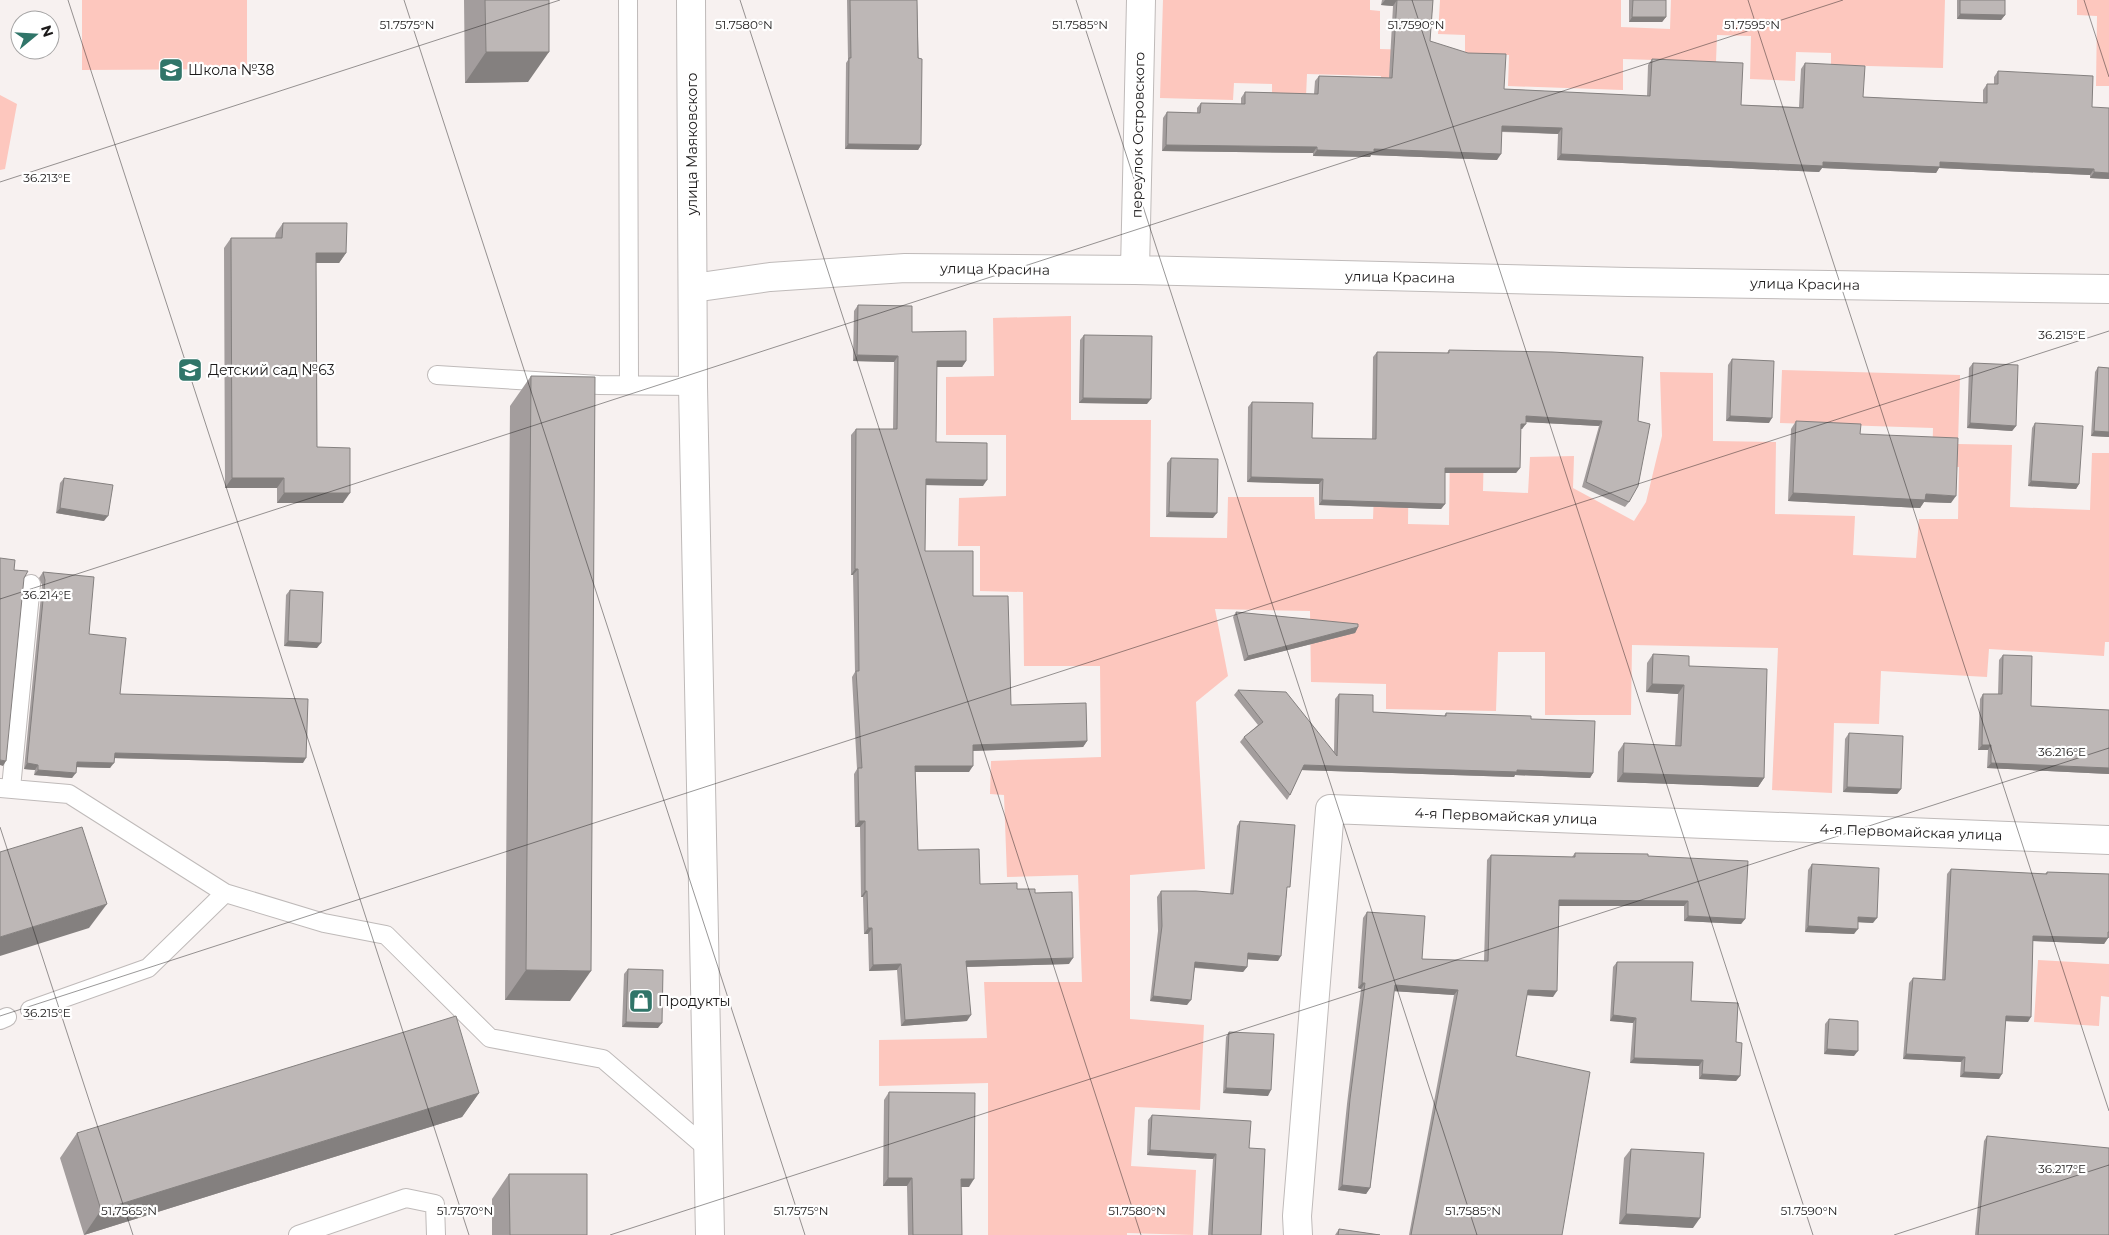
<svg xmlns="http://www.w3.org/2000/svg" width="2109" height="1235" viewBox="0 0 2109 1235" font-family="Montserrat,sans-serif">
<rect width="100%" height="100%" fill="#f7f1f0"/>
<path fill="#fdc7be" d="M82 0H247V69L82 70Z
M1163 0H1370V10L1380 11V49L1415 50 1380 126 1381 76 1307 74 1305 119 1272 118V84L1234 83 1233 100 1160 98Z
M1440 0H1621V27L1670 29 1671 0H1945L1943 68 1831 65V53L1796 52 1795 81 1750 79 1751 36 1717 35 1716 62 1623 59V90L1508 86 1509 55 1465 54V35L1438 34Z
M2077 0H2109V86H2096L2097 16 2077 15Z
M0 95 17 104 5 169 0 170Z
M1071 316V420H1151L1150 537 1227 538 1228 497H1314L1315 519H1373L1376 439H1409L1408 524 1449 525 1450 443 1484 444 1483 491 1528 493 1530 457 1574 456 1573 488 1634 521 1646 502 1662 436 1660 372 1713 373V441L1776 442 1775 514 1855 516 1853 555 1916 558 1919 519H1958L1959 467 1932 466 1933 428 1780 423 1782 370 1960 375 1958 444 2012 445 2010 507 2090 510 2092 453H2109V642H2105L2104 656 1989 649 1987 677 1881 671 1879 724 1834 723 1832 793 1772 790 1778 648 1632 645 1631 715H1545V652H1498L1496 711 1386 709V684L1311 682 1310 611 1215 609 1228 676 1196 702 1205 869 1130 875V1019L1204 1025 1200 1110 1135 1107 1131 1166 1196 1170 1193 1235 1127 1233V1235H988V1083L879 1086V1040L987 1038 984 982H1082L1078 875 1007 877 1004 795 990 794 991 761 1101 757 1100 666H1024L1023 592 980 591V546H958L959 498 1006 496V435H946V377L994 376 993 318Z
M2038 960 2109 964V997L2101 996 2099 1026 2034 1022Z"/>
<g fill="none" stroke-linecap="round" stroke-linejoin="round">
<defs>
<path id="service" d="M628 0 629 385
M437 375 599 385 693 386
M0 788 69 794 225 893 324 923 386 935 490 1038 603 1059 709 1150
M11 788 31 584
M30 1010 148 968 225 893
M0 1020 7 1017
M298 1235 406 1198 435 1204 436 1235"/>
<path id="minor" d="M691 0 693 386 710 1235
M1135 270 1141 0
M693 288 770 277 905 268 1135 270 1628 282 2109 289
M1298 1235 1297 1216 1330 809 2109 840"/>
</defs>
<use href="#service" stroke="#bfbab9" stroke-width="20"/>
<use href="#minor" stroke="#bfbab9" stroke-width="30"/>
<use href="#service" stroke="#fff" stroke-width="18"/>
<use href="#minor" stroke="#fff" stroke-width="28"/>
</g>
<path fill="#a39d9d" d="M464 0H549L528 82 465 83Z
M847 0H917L921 145 918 150 845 149 846 63 848 60Z
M1382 0H1433L1430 41 1504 89 1647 96 1648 65 1652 59 1741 105 1799 107 1801 69 1805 63 1863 97 1983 103V90L1987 84H1994V77L1998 71 2092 107 2109 179 2090 178V175L1939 168 1936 173 1822 168 1819 172 1557 160 1558 134 1502 132 1497 160 1371 155 1370 157 1313 156V153L1162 151 1163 118 1167 112 1197 113V108L1201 103 1241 104V98L1245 92 1314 94 1315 81 1319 76 1389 78 1393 6 1381 5Z
M1629 0H1666V17L1662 22H1629Z
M1957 0H2005V15L2001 20 1957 19Z
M283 223 346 253 339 263H316L317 447 343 503H277V488H225L224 248 231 238H275L276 233Z
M858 305 912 332 966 361 962 367H937L936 442 983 486 926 485 925 551 973 596 1011 705 1087 741 1083 747 973 751 969 772H915L918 850 980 884 1017 889 1035 893 1069 964 967 967V1021L901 1026 897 970 869 971 868 934H864L863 897H861L860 827H855L854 774 857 769 852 677 855 672 853 575H851V435L856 429H893L894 362 853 361 854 311Z
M1084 335 1147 404 1079 403 1080 340Z
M1449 350 1643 357 1629 502 1625 507 1582 487 1599 426 1526 422 1522 429H1521L1520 468 1516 473H1445V504L1441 509 1319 505V484L1247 482 1248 407 1252 402 1312 438 1372 439 1373 357 1377 352 1447 353Z
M1732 359 1769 423 1726 421 1728 365Z
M1973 363 2016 426 2012 431 1967 428 1969 368Z
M2098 367 2109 368V437L2091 436 2095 372Z
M531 376 570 1001 505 1000 510 406Z
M1796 421 1951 503 1924 502 1920 508 1788 501 1791 429Z
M2035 423 2079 484 2076 489 2028 486 2032 428Z
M1171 458 1213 518 1166 517 1167 463Z
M64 478 104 521 56 513 60 483Z
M43 572 89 634 120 694 303 763 114 758 110 768 76 767 72 778 34 775 35 770 24 769 42 585 39 578Z
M290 590 317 648 284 646 286 595Z
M1236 612 1358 627 1355 633 1244 661 1233 617Z
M1653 654 1689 666 1764 778 1758 787 1617 782 1618 752 1624 743 1675 746 1678 694 1646 692 1647 663Z
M2003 655 2031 706 2109 710V774L1987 768 1988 750H1978L1980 699 1983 694H1998L1999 660Z
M1238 690 1334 752 1335 699 1339 694 1373 712 1444 716 1446 713 1531 719 1593 773 1590 778 1515 775 1514 777 1301 770 1290 795 1287 800 1240 742 1244 737 1258 725 1234 695Z
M1849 733 1901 789 1897 794 1843 792 1845 739Z
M1240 821 1287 891 1278 961 1247 959V967L1243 972 1195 968 1187 1005 1150 1001 1158 931 1157 897 1161 891 1230 894 1237 826Z
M1575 853 1648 856 1745 919 1741 924 1684 921V906H1559L1553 997 1527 995 1516 1056 1562 1235H1409L1454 995 1394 991 1370 1188 1366 1194 1338 1190 1347 1104 1361 989 1358 988 1363 918 1367 912 1422 959 1484 961 1487 860 1491 855 1572 857Z
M1812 864 1873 923 1858 922 1854 934 1805 932 1808 870Z
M1951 869 2045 874 2047 872 2109 874V938H2108L2104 944 2033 941 2028 1022 2005 1021 1999 1079 1960 1077 1961 1062 1903 1059 1909 983 1913 978 1942 980 1947 874Z
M1617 962 1691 1001 1736 1042 1740 1076 1736 1081 1699 1079V1066L1630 1063 1633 1023 1610 1021 1613 967Z
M628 969 658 1028 622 1027 624 974Z
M1829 1019 1854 1056 1824 1054 1825 1024Z
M1229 1032 1268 1096 1223 1093 1226 1037Z
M889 1092 969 1187H961L962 1235H908L907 1186H883L884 1100Z
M479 1093 462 1117 84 1235 60 1158 77 1133Z
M1152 1115 1249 1148 1261 1235H1208L1213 1159 1147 1155 1148 1120Z
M1987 1136 2109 1235H1975L1984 1141Z
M1631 1149 1693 1228 1619 1224 1624 1158Z
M509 1174 587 1235H492V1199Z
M1339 1229 1380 1235H1335Z"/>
<path fill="#84807f" d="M1385 0H1397L1393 6 1381 5Z
M1960 14 2005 15 2001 20 1957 19Z
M1632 17H1666L1662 22H1629Z
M486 52H549L528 82 465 83Z
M1502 126 1562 128 1558 134 1498 131Z
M848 144 921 145 918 150 845 149Z
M1166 145 1317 147 1313 153 1162 151Z
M1374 149 1501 154 1497 160 1371 155 1370 157 1313 156 1317 150Z
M1561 154 1823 162H1940L2094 169 2090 175 1939 168 1936 173 1822 168 1819 172 1557 160Z
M2094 172 2109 173V179L2090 178Z
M316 253H346L339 263H309Z
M857 355 898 356 894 362 853 361Z
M937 361H966L962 367H933Z
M1083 398 1151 399 1147 404 1079 403Z
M1526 416 1602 421 1599 426 1522 422Z
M1730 416 1772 418 1769 423 1726 421Z
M1970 423 2016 426 2012 431 1967 428Z
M1521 424H1526L1522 429H1517Z
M2094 431 2109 432V437L2091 436Z
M1445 468H1520L1516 473H1442Z
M1251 477 1323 479 1319 484 1247 482Z
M232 478H284L277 488H225Z
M926 479 987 480 983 486 922 485Z
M2031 481 2079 484 2076 489 2028 486Z
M284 493H350L343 503H277Z
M1793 493 1926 494 1956 496 1951 503 1924 502 1920 508 1788 501Z
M1322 500 1445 504 1441 509 1319 505Z
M60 508 108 516 104 521 56 513Z
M1169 512 1217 513 1213 518 1166 517Z
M855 569H858L853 575H851Z
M1358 627 1355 633 1244 661 1248 656Z
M288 641 321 643 317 648 284 646Z
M1652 684 1684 685 1678 694 1646 692Z
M1087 741 1083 747 969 751 973 745Z
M1982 745H1991L1988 750H1978Z
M115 753 306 758 303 763 111 758Z
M0 760 6 761 3 766 0 765Z
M77 762 114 763 110 768 73 767Z
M27 763 38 765 35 770 24 769Z
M1991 763 2109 768V774L1987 768Z
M1304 765 1517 770 1593 773 1590 778 1515 775 1514 777 1300 770Z
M915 766H973L969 772H911Z
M38 770 76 773 72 778 34 775Z
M1623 773 1764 778 1758 787 1617 782Z
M1847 787 1901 789 1897 794 1843 792Z
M859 821H865L860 827H855Z
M865 891H867L863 897H861Z
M1559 900 1688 901 1684 906H1555Z
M107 904 89 928 0 956V937Z
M1688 916 1745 919 1741 924 1684 921Z
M1858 917 1877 918 1873 923 1854 922Z
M1808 926 1858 929 1854 934 1805 932Z
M868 928H872L868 934H864Z
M2033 936 2108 938 2104 944 2029 941Z
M1248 953 1281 956 1278 961 1244 959Z
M1073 958 1069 964 962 967 966 961Z
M1195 962 1247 967 1243 972 1192 967Z
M901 964 897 970 869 971 873 965Z
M526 970 591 971 570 1001 505 1000Z
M1362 983H1365L1361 989 1358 988Z
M1395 985 1458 990 1454 995 1391 991Z
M1528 990 1557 991 1553 997 1524 995Z
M1153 996 1191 1000 1187 1005 1150 1001Z
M971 1015 967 1021 901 1026 905 1020Z
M1613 1015 1636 1018 1633 1023 1610 1021Z
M2006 1016 2031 1017 2028 1022 2002 1021Z
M626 1022 662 1023 658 1028 622 1027Z
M1827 1049 1858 1051 1854 1056 1824 1054Z
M1906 1054 1965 1057 1961 1062 1903 1059Z
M1634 1058 1703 1060 1699 1066 1630 1063Z
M1964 1072 2002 1074 1999 1079 1960 1077Z
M1702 1074 1740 1076 1736 1081 1699 1079Z
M1226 1088 1271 1090 1268 1096 1223 1093Z
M479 1093 462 1117 84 1235 101 1210Z
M1150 1150 1216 1154 1213 1159 1147 1155Z
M888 1178H912L907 1186H883Z
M961 1179H974L969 1187H955Z
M1342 1185 1370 1188 1366 1194 1338 1190Z
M1626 1214 1700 1218 1693 1228 1619 1224Z"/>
<path fill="#bdb7b6" stroke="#84807f" d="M485 0H549V52H486Z
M850 0H917L918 58 922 59 921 145 848 144 849 58H851Z
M1396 0H1433L1430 41 1468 53 1506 54 1504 89 1650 96 1652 59 1743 63 1741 105 1803 108 1805 63 1865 66 1863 97 1987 103V84H1998V71L2093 76 2092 107 2109 108V173L2094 172V169L1940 162V167L1823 162V166L1561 154 1562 128 1502 126 1501 154 1374 149V152L1317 150V147L1166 145 1167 112 1200 113 1201 103 1245 104V92L1318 94 1319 76 1392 78 1397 0Z
M1633 0H1666V17H1632Z
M1960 0H2005V15L1960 14Z
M283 223H347L346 253H316L317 447 350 448V493H284V478H232L231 238H282Z
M858 305 912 306V332L966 331V361H937L936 442 987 443V480L926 479 925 551H973V596H1008L1011 705 1086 703 1087 741 973 745V766H915L918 850 979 849 980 884 1017 883V889H1035V893L1072 892 1073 958 966 961 971 1015 905 1020 901 964 873 965 872 928H868L867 891H865V821H859L858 768H862L856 671H859L858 569H855L856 429H897L898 356 857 355Z
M1084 335 1152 336 1151 399 1083 398Z
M1449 350 1552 352 1643 357 1638 421 1650 424 1638 486 1629 502 1586 482 1602 421 1526 416V424H1521L1520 468H1445V504L1322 500 1323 479 1251 477 1252 402 1313 403 1312 438 1376 439 1377 352 1449 353Z
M1732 359 1774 361 1772 418 1730 416Z
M1973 363 2018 365 2016 426 1970 423Z
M2098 367 2109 368V432L2094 431Z
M531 376 595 377 591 971 526 970Z
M1796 421 1861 424 1860 434 1958 438 1956 496 1926 494 1925 500 1793 493Z
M2035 423 2083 426 2079 484 2031 481Z
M1171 458 1218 459 1217 513 1169 512Z
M64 478 113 485 108 516 60 508Z
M0 558 15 560 14 570 28 571 24 578 6 761 0 760Z
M43 572 94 577 89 634 126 638 120 694 308 699 306 758 115 753 114 763 77 762 76 773 38 770V765L27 763 45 580Z
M290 590 323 592 321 643 288 641Z
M1236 612 1358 624V627L1248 656Z
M1653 654 1689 656V666L1767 669 1764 778 1623 773 1624 743 1681 746 1684 685 1652 684Z
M2003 655 2032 656 2031 706 2109 710V768L1991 763V745H1982L1983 694H2002Z
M1238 690 1286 692 1337 756 1339 694 1373 695V712L1446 716V713L1531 716V719L1595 721 1593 773 1517 770V772L1304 765 1290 795 1244 737 1263 722Z
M1849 733 1903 736 1901 789 1847 787Z
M1240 821 1295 825 1290 887H1287L1281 956 1248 953 1247 967 1195 962 1191 1000 1153 996 1162 926 1161 891H1196L1233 894Z
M82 827 107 904 0 937V852Z
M1575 853 1648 854V856L1748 861 1745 919 1688 916V901L1559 900 1557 991 1528 990 1516 1056 1590 1072 1562 1235H1411L1458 990 1395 985 1370 1188 1342 1185 1350 1099 1365 983H1362L1367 912 1425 916 1422 959 1488 961 1491 855 1575 857Z
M1812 864 1879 868 1877 918 1858 917V929L1808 926Z
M1951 869 2047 874V872L2109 874V932H2108V938L2033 936 2031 1017 2006 1016 2002 1074 1964 1072 1965 1057 1906 1054 1913 978 1945 980Z
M1617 962H1693L1691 1001 1738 1003 1736 1042 1742 1043 1740 1076 1702 1074 1703 1060 1634 1058 1636 1018 1613 1015Z
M628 969 663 970 662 1023 626 1022Z
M456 1016 479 1093 101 1210 77 1133Z
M1829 1019 1858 1021V1051L1827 1049Z
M1229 1032 1274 1034 1271 1090 1226 1088Z
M889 1092 975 1093 974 1179H961L962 1235H913L912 1178H888Z
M1152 1115 1251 1121 1249 1148 1265 1149 1261 1235H1212L1216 1154 1150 1150Z
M1987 1136 2109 1148V1235H1978Z
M1631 1149 1704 1153 1700 1218 1626 1214Z
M509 1174H587V1235H510Z
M1339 1229 1380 1235H1338Z"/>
<path fill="none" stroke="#1c1a1a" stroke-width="1" stroke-opacity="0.45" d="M68 0 469 1235M404 0 805 1235M740 0 1141 1235M1076 0 1477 1235M1412 0 1813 1235M1748 0 2109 1111M2084 0 2109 77M0 182 560 0M0 599 1843 0M0 827 133 1235M0 1016 2109 331M610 1235 2109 748M1894 1235 2109 1165"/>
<defs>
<symbol id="school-square" viewBox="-11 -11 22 22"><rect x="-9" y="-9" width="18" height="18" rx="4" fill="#307569" stroke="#fff"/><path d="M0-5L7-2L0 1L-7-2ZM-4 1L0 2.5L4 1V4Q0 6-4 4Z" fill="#fff"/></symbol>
<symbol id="shop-square" viewBox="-11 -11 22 22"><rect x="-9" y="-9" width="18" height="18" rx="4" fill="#307569" stroke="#fff"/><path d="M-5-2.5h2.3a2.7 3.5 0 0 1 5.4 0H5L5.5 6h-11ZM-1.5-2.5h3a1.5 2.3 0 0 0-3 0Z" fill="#fff"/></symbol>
</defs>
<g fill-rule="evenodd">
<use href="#school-square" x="157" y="56" width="28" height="28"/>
<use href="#school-square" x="176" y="356" width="28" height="28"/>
<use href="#shop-square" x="627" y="987" width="28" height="28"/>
</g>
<g text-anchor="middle" stroke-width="4.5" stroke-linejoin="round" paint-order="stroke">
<g font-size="14" fill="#1c1a1a" stroke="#fff" text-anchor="start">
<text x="188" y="75">Школа №38</text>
<text x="208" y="375">Детский сад №63</text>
<text x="658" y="1006">Продукты</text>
</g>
<g font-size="14" fill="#1c1a1a" stroke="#fff">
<text transform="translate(1138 135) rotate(-89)" y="5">переулок Островского</text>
<text transform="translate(692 144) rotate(-90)" y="5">улица Маяковского</text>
<text transform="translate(995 269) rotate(1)" y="5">улица Красина</text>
<text transform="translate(1400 277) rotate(1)" y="5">улица Красина</text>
<text transform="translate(1805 284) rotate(1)" y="5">улица Красина</text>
<text transform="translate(1506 816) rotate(2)" y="5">4-я Первомайская улица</text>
<text transform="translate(1911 832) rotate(2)" y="5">4-я Первомайская улица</text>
</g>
</g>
<g font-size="12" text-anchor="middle" fill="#1c1a1a" stroke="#fff" stroke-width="4.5" stroke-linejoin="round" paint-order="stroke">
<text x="407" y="29">51.7575°N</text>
<text x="744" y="29">51.7580°N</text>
<text x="1080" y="29">51.7585°N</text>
<text x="1416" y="29">51.7590°N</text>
<text x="1752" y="29">51.7595°N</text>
<text x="47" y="182">36.213°E</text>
<text x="2062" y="339">36.215°E</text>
<text x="47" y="599">36.214°E</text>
<text x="2062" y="756">36.216°E</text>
<text x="47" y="1017">36.215°E</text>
<text x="2062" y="1173">36.217°E</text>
<text x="129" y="1215">51.7565°N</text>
<text x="465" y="1215">51.7570°N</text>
<text x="801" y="1215">51.7575°N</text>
<text x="1137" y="1215">51.7580°N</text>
<text x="1473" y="1215">51.7585°N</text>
<text x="1809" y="1215">51.7590°N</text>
</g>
<g transform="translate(35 35) rotate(72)"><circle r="24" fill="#ffffff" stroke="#a4a3a3"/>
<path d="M0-4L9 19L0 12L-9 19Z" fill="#307569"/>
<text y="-8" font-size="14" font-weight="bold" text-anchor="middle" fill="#1c1a1a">N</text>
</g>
</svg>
